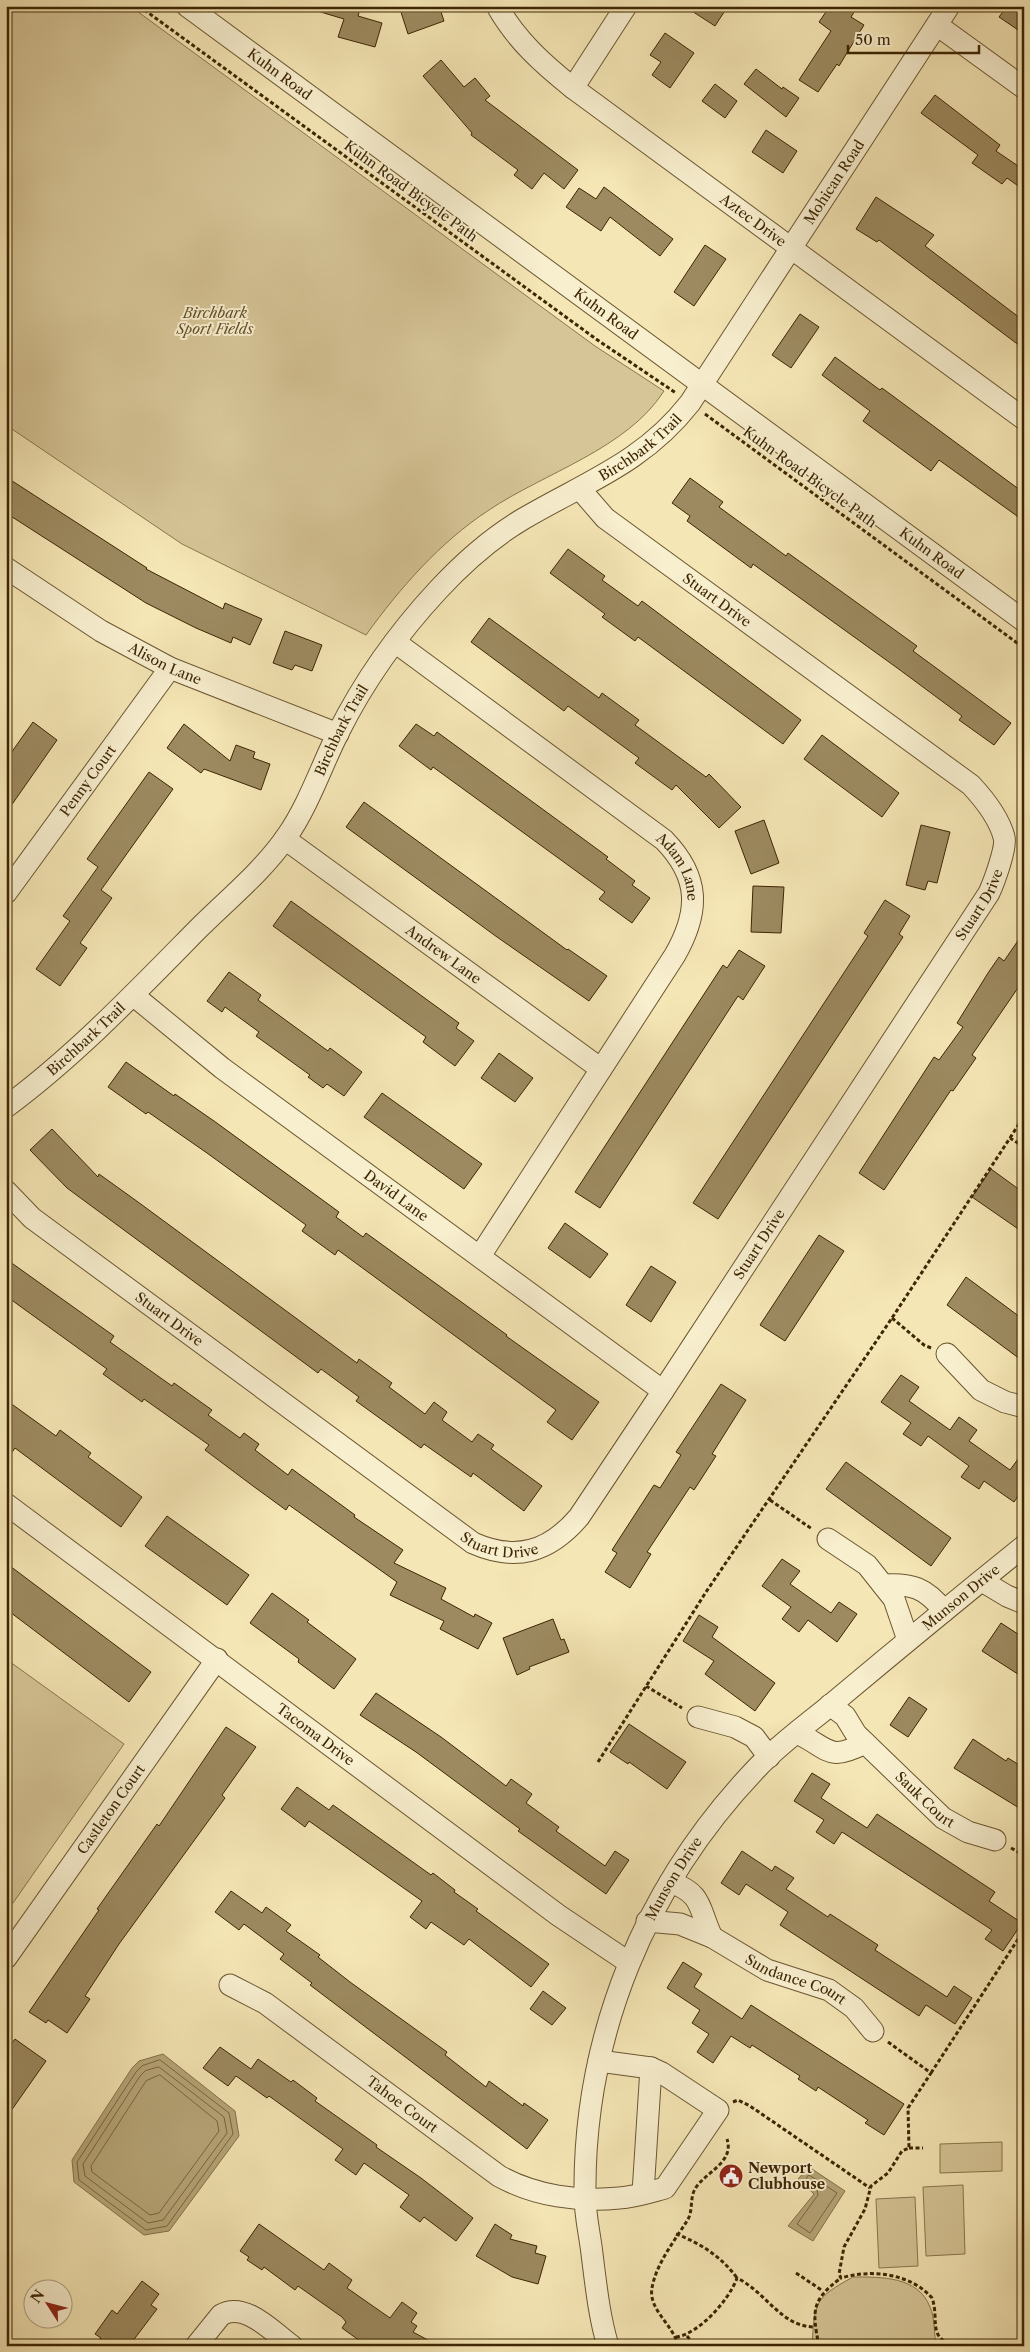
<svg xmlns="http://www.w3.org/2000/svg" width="1030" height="2352" viewBox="0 0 1030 2352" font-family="'Libre Caslon Text',serif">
<rect width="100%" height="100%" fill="#f5e6b5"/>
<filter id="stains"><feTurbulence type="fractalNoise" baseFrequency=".004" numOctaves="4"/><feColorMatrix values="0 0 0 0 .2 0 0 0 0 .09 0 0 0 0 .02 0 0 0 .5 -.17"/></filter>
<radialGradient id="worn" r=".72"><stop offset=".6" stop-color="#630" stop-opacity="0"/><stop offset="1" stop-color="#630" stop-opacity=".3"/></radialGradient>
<path fill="#d6c597" stroke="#8a764d" d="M6 6H130L595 346 664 391C627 449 544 473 489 510 440 542 400 588 366 635L182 544 6 425Z
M6 1659 124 1744 6 1913Z
M1002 2142V2171L940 2173V2144Z
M963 2185 965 2254 926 2256 923 2187Z
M915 2197 918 2266 879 2268 876 2199Z
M853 2277C881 2277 918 2276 930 2307 935 2318 934 2334 936 2346L880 2342 856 2346H812C815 2302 813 2299 853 2277Z"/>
<path fill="#b6a578" stroke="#867249" d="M163 2054 235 2111 239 2136 169 2231 144 2235 74 2182 72 2160 132 2068 139 2061Z
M809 2167 845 2191 813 2241 788 2226 814 2194 798 2179Z"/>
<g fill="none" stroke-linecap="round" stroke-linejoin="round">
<path stroke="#7a663e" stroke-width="1" d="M160 2060 229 2113 233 2134 167 2226 146 2230 79 2180 77 2162 136 2072 142 2066Z
M159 2067 224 2117 227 2133 163 2220 148 2223 85 2176 83 2164 140 2076 145 2071Z
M160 2075 217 2121 219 2131 159 2213 150 2215 92 2172 91 2166 146 2081Z
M809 2175 837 2193 810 2233 797 2224 818 2195 817 2190 806 2180Z"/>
</g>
<path fill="#9d8a60" stroke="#3d2603" d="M315 6H361L358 16 382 23 375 47 338 37 344 19 314 10Z
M399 6H439L444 21 408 34Z
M684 6H728L715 26Z
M830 6H858L851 17 864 25 839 66 837 64 818 92 799 80 831 31 819 22Z
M1007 6H1024V34L999 17Z
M665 33 694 53 670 88 652 75 661 62 650 55Z
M441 60 464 87 475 78 490 96 485 100 578 170 564 189 544 173 532 189 514 175 518 170 471 135 472 133 423 76Z
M756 69 782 89 783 87 799 98 786 117 744 84Z
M715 84 737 101 725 118 702 101Z
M935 95 1000 145 996 151 1024 170V190L1007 178 1002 184 972 163 978 155 921 113Z
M766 130 797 151 783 173 752 152Z
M604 187 673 239 660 256 610 217 601 231 566 207 579 188 596 199Z
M876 197 934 235 925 246 1024 321V349L879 240 877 242 856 229Z
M705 245 726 259 694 306 674 292Z
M800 314 819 327 791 368 772 355Z
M835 357 880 390 882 388 1024 493V521L939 460 931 471 863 421 870 411 822 375Z
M6 477 147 568 146 569 223 609 225 603 262 619 250 645 233 637 231 643 196 628 146 603 6 513Z
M690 478 723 502 719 507 786 556 788 553 917 646 913 651 1011 723 994 745 959 720 962 716 900 670 753 564 751 568 687 521 690 516 672 503Z
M568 549 605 576 602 580 638 606 642 601 801 720 783 744 638 637 635 641 602 617 605 614 550 573Z
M489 618 599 698 602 693 639 720 635 725 706 777 709 774 741 807 719 828 676 785 672 790 635 763 639 758 568 706 564 711 471 642Z
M285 631 322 645 312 671 295 665 292 670 273 663Z
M33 722 57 740 6 813V760Z
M184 724 230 761 236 745 255 752 253 758 270 764 261 790 204 769 201 773 167 748Z
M416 724 434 736 437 732 608 857 606 859 635 881 632 885 650 898 632 923 599 899 605 892 433 767 431 770 399 746Z
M822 735 899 793 882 817 804 759Z
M149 772 173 789 101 890 112 898 80 943 87 948 60 986 36 969 70 921 63 916 98 867 87 859Z
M364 802 567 950 568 949 607 976 589 1001 497 937 346 827Z
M764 820 779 863 751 874 735 831Z
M921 825 950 832 937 883 928 881 925 890 906 885Z
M753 886 784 887 781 933 751 932Z
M885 900 910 916 899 934 903 937 718 1219 693 1203 868 936 864 933Z
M291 901 459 1023 456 1028 474 1041 455 1066 423 1042 426 1037 273 926Z
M1024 932V979L972 1055 976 1058 953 1091 951 1090 884 1190 859 1173 934 1057 939 1060 963 1027 957 1023 988 973 999 957 1004 961Z
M739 950 765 966 743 1000 738 996 600 1208 575 1192 723 965 727 968Z
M229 972 261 995 258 1000 328 1051 330 1048 362 1072 344 1096 327 1084 323 1088 308 1077 310 1075 256 1036 259 1032 225 1007 222 1012 207 1001Z
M499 1053 533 1078 515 1102 481 1078Z
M126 1062 174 1096 175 1094 214 1121 339 1212 336 1217 363 1237 366 1233 507 1335 506 1336 599 1402 572 1440 547 1422 556 1410 338 1250 335 1255 302 1231 306 1225 207 1153 148 1112 146 1114 108 1087Z
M382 1093 482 1164 464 1189 364 1117Z
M52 1129 98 1177 99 1174 138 1202 357 1363 359 1359 392 1383 389 1387 425 1414 434 1402 447 1412 442 1420 472 1442 478 1434 494 1445 491 1449 542 1486 524 1511 473 1473 471 1477 424 1444 421 1448 356 1401 359 1397 321 1369 318 1373 67 1188 30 1150Z
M991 1169 1024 1193V1233L972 1197Z
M565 1223 608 1254 590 1278 548 1248Z
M819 1235 844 1251 785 1341 760 1325Z
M6 1259 114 1336 110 1342 172 1386 174 1383 212 1410 208 1415 240 1438 244 1433 259 1444 255 1450 288 1475 292 1469 355 1515 354 1517 403 1550 394 1563 446 1588 441 1599 474 1617 475 1614 492 1623 478 1649 440 1629 444 1621 390 1595 397 1582 289 1505 286 1510 253 1486 205 1450 209 1445 144 1399 142 1402 103 1374 107 1369 6 1296Z
M651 1266 676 1282 651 1322 626 1305Z
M966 1277 1024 1320V1362L947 1305Z
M901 1375 919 1387 909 1401 950 1430 959 1417 977 1430 969 1441 1010 1470 1024 1451V1488L1014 1502 984 1481 979 1489 961 1477 969 1466 928 1436 921 1446 903 1434 911 1423 881 1402Z
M721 1384 746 1400 712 1454 716 1456 694 1490 690 1487 647 1552 651 1554 630 1588 605 1572 617 1553 612 1550 654 1485 660 1488 681 1455 676 1452Z
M6 1400 56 1436 60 1430 91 1453 88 1457 142 1497 121 1527 15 1448 6 1461Z
M846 1462 951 1538 931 1566 826 1489Z
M167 1516 249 1575 227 1605 145 1546Z
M782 1559 800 1571 790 1584 831 1613 839 1602 857 1614 837 1642 808 1620 799 1632 782 1619 791 1607 762 1586Z
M6 1563 151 1672 129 1702 6 1609Z
M272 1593 309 1620 307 1622 356 1659 334 1689 298 1662 299 1659 250 1623Z
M699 1615 718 1627 712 1637 775 1683 755 1711 705 1674 714 1661 683 1641Z
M553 1619 561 1640 564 1639 569 1652 529 1667 530 1669 517 1675 503 1638Z
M1001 1623 1024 1638V1678L982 1651Z
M376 1693 441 1737 506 1786 511 1779 532 1794 526 1803 559 1827 556 1831 605 1866 615 1851 629 1860 606 1894 518 1831 520 1829 416 1752 360 1715Z
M909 1697 927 1709 908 1737 890 1725Z
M629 1724 686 1762 667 1789 629 1762 628 1764 610 1752Z
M226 1727 256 1747 222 1795 225 1798 119 1944 85 1996 90 1999 67 2033 48 2020 46 2023 29 2012 99 1910 97 1909 157 1824 159 1826Z
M973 1739 1006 1761 1008 1758 1024 1768V1811L954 1768Z
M812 1773 830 1784 821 1798 867 1828 877 1814 995 1892 989 1901 1022 1923 1003 1951 985 1939 992 1930 842 1832 834 1844 816 1832 824 1820 794 1801Z
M297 1787 329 1810 333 1805 431 1875 433 1873 455 1890 454 1892 478 1909 476 1911 549 1964 531 1987 469 1939 464 1945 431 1922 426 1929 410 1917 422 1901 309 1821 305 1827 281 1809Z
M742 1851 772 1871 775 1866 794 1878 786 1889 828 1917 830 1914 878 1945 875 1950 947 1997 954 1986 972 1998 955 2024 926 2005 919 2016 780 1925 788 1912 746 1884 739 1895 721 1883Z
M231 1891 262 1913 266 1907 291 1925 286 1931 320 1955 318 1957 350 1982 447 2052 445 2055 486 2087 489 2081 523 2106 524 2103 548 2120 527 2149 310 1985 312 1983 280 1959 284 1954 244 1924 239 1930 215 1912Z
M683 1962 702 1974 694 1987 742 2019 751 2005 904 2104 884 2135 865 2123 868 2120 818 2087 816 2091 798 2079 800 2076 752 2045 750 2048 731 2036 713 2063 697 2052 709 2034 692 2023 700 2010 667 1988Z
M543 1991 566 2008 552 2025 530 2009Z
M15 2039 46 2061 6 2118V2051Z
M220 2047 251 2069 258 2059 291 2082 293 2080 317 2098 315 2101 377 2145 376 2147 421 2178 473 2218 456 2241 424 2217 420 2222 400 2207 409 2195 364 2163 356 2175 335 2160 343 2149 269 2096 267 2098 236 2076 228 2086 203 2068Z
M259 2224 324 2270 329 2263 352 2280 347 2288 390 2318 402 2302 417 2313 411 2322 417 2326 413 2332 439 2346H367L342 2328 346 2322 342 2317 298 2286 295 2290 264 2267 262 2270 247 2260 249 2257 240 2251Z
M495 2224 512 2235 510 2239 537 2246 535 2253 546 2256 538 2284 512 2277 476 2256Z
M142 2281 159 2294 151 2305 157 2309 129 2346H95L101 2338 95 2334 112 2310 117 2314Z"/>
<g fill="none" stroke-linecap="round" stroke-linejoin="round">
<defs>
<g id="minor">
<path id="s1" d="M187 6 1024 621"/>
<path id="s2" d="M497 6C516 40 543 64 573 88L1024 419"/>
<path d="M937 25 1024 88"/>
<path d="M573 88 626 6"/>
<path id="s3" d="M6 568 101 631 170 668 338 734"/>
<path id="s4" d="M395 642 664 840C700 877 700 911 675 955L480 1256"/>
<path id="s5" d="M285 839 601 1069"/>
<path id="s6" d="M6 893 170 668"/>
<path id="s7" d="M133 995 222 1068 663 1391"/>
<path id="s8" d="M6 1107C76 1055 136 992 197 930 227 900 263 871 287 836 309 804 321 767 338 733 364 681 399 632 438 590 463 563 491 538 523 519 586 482 643 463 690 403L949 6"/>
<path id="s9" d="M6 1191 32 1218 473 1543C516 1562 549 1552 579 1517L663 1391 989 893C994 882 1007 847 1004 837 999 818 984 799 971 785L605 518 580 489"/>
<path d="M947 1354 981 1390 1005 1402 1024 1407"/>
<path id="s10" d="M6 1504 558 1915 628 1962"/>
<path d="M828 1539 867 1565 894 1599 908 1640"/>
<path d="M982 1581 1007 1596 1024 1603"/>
<path d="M883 1585C912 1583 926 1588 944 1611"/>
<path id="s11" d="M830 1705 845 1716 856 1734 943 1818 968 1832 995 1840"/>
<path d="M698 1717 735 1727 754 1737 769 1757"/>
<path d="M797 1733C830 1749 828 1762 865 1743"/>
<path d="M670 1882C704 1894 698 1908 712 1937"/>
<path id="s12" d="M647 1921 680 1924 712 1937 767 1970 829 1990 854 2008 873 2031"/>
<path id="s13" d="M6 1958 217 1659"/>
<path id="s14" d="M230 1985 265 2003 499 2176C535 2196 579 2202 619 2198 635 2197 650 2192 665 2188L718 2110 662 2073 651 2068 599 2061"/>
<path d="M643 2193 651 2068"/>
<path d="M196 2346 221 2315C245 2301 273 2332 292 2346"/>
<path id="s15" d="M608 2346C599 2316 596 2285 592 2254 590 2235 585 2216 585 2196 583 2035 646 1884 757 1768 781 1742 812 1721 839 1698 900 1647 962 1596 1024 1546"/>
</g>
</defs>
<use href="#minor" stroke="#6b5630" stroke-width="23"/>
<path stroke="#3d2603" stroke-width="3" stroke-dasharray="4 2.5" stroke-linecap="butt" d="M139 6 596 339 676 393
M705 414 1024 648
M1010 1138 1024 1116
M892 1318 924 1345 931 1348
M770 1500 812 1529
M646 1686 682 1708
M598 1762 706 1592 892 1318 1010 1138 1024 1147
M1011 1848 1024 1855
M888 2042 931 2073 908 2108 909 2148 902 2151 888 2173 871 2186 865 2209 844 2247 839 2274 841 2278C871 2269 910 2273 932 2298 940 2320 926 2338 956 2346
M931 2073 1024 1930
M733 2102 738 2100 750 2106 870 2188
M909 2148H923
M676 2234C700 2243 722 2257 737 2278
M796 2273 823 2291
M687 2336 695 2346
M676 2337C699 2334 729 2300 737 2278 766 2292 781 2327 815 2327
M678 2346C674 2325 648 2310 652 2288 656 2264 675 2240 687 2221 693 2212 690 2200 694 2191 702 2173 735 2164 727 2139
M724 2346 754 2342 791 2346
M809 2346 818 2342
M819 2346C812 2311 811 2300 841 2278"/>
<use href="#minor" stroke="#f8efcf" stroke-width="21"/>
</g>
<defs>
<symbol id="civic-disc" viewBox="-11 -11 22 22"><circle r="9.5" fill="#8f2418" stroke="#f8efcf"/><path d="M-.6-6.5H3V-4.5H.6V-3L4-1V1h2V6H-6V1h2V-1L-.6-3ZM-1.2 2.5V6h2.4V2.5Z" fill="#fff"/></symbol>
</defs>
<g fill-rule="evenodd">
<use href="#civic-disc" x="717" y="2162" width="28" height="28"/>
</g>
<g text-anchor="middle" stroke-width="4" stroke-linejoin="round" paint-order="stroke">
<g font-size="14" fill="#3d2603" stroke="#f8efcf">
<text dy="5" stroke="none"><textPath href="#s1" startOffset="115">Kuhn Road</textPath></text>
<text dy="5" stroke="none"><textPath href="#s8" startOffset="1261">Mohican Road</textPath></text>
<text transform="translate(411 191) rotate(36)" y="5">Kuhn Road Bicycle Path</text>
<text dy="5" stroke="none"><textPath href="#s2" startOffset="336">Aztec Drive</textPath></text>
<text dy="5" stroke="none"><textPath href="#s1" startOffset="520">Kuhn Road</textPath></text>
<text dy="5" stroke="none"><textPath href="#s8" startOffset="930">Birchbark Trail</textPath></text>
<text transform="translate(810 477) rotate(36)" y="5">Kuhn Road Bicycle Path</text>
<text dy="5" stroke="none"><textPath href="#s1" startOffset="924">Kuhn Road</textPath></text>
<text transform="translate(717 600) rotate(36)" y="5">Stuart Drive</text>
<text dy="5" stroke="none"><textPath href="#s3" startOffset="186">Alison Lane</textPath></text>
<text dy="5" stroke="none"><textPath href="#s8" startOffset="510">Birchbark Trail</textPath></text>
<text dy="5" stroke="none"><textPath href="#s6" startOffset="139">Penny Court</textPath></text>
<text dy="5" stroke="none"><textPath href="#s4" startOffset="365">Adam Lane</textPath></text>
<text dy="5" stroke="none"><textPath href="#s9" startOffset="1436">Stuart Drive</textPath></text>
<text dy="5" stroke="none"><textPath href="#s5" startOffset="196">Andrew Lane</textPath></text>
<text dy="5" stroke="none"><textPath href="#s8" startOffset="105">Birchbark Trail</textPath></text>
<text dy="5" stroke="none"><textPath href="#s7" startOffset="331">David Lane</textPath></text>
<text dy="5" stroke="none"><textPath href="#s9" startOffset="1031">Stuart Drive</textPath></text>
<text dy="5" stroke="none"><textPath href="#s9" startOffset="208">Stuart Drive</textPath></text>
<text dy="5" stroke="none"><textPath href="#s9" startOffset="612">Stuart Drive</textPath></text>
<text dy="5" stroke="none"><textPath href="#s15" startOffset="891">Munson Drive</textPath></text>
<text dy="5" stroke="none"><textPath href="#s10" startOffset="386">Tacoma Drive</textPath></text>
<text dy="5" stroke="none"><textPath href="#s11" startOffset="135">Sauk Court</textPath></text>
<text dy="5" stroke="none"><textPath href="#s13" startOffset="182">Castleton Court</textPath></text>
<text dy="5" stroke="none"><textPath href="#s15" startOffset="486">Munson Drive</textPath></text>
<text dy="5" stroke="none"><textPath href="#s12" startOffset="162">Sundance Court</textPath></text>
<text dy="5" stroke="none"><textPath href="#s14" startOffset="210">Tahoe Court</textPath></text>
</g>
<g font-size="14" font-style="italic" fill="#634e28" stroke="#f8efcf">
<text x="215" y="318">Birchbark<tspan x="215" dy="16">Sport Fields</tspan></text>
</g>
<g font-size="14" font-weight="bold" fill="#3d2603" stroke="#f8efcf" text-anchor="start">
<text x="748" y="2173">Newport<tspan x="748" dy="16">Clubhouse</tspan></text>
</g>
</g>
<rect width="1030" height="2352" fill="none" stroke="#f5e6b5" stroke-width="25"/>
<rect x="8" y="8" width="1015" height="2337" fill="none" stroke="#3d2603" stroke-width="2.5"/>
<rect x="12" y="12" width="1005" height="2327" fill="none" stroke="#3d2603"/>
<g transform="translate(48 2304) rotate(306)"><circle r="24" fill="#f8efcf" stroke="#ad9f7d"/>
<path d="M0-4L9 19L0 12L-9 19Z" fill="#8f2418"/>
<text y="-8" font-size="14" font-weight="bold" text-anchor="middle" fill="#3d2603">N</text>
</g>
<path d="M848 45v8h131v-8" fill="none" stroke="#3d2603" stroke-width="2.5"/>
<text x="855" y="45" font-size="15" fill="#3d2603" stroke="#f8efcf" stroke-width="4" paint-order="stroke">50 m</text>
<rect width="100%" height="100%" filter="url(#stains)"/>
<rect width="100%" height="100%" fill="url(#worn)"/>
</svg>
